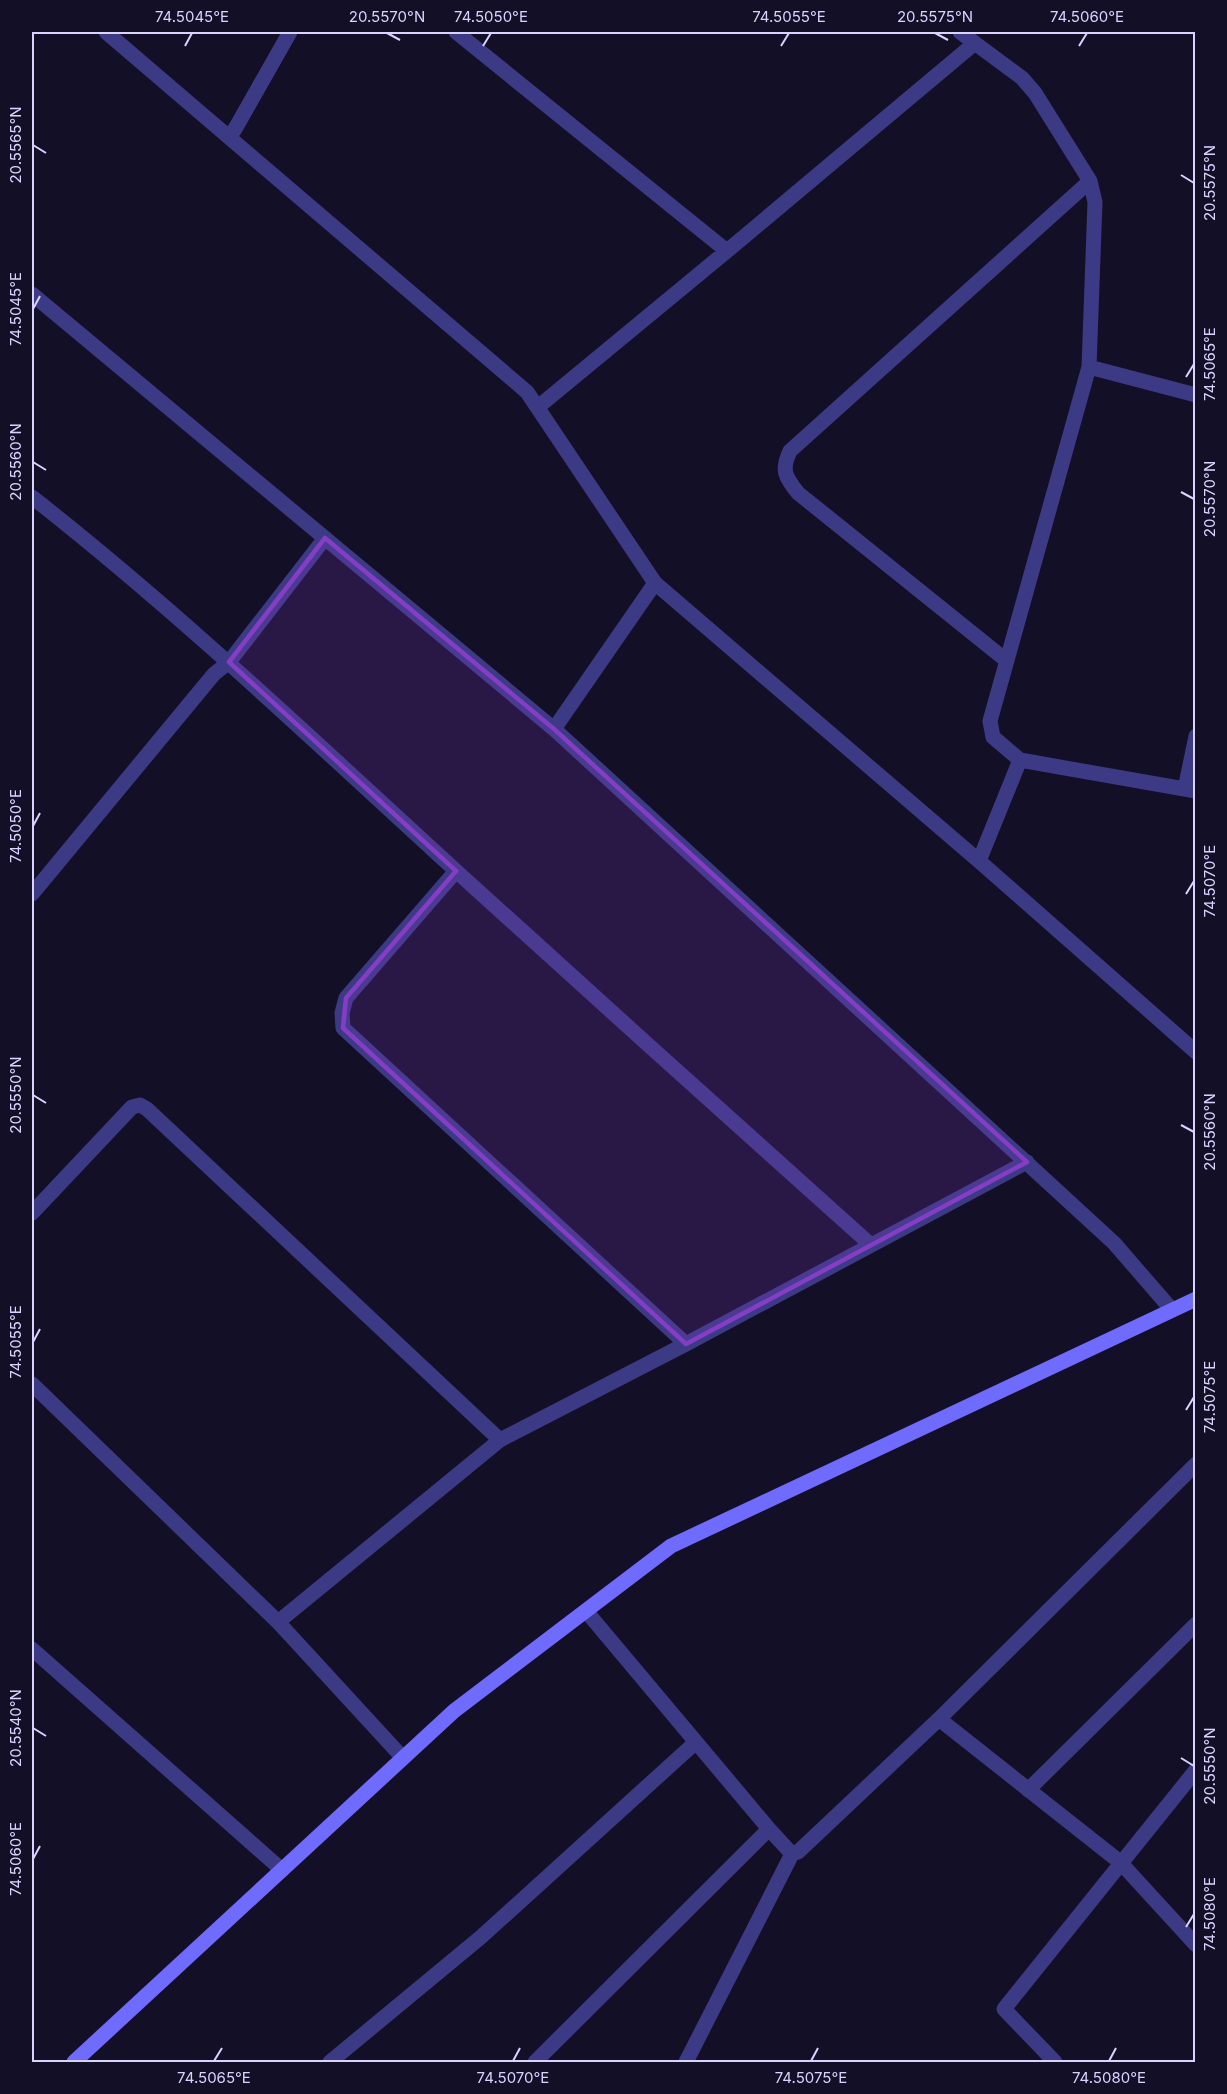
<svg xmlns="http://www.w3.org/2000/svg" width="1227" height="2094" viewBox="0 0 1227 2094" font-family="Inter,sans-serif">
<rect width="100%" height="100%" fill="#130f26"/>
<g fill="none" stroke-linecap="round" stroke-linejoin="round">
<path stroke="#3d3a85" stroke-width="15" d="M106 32 527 392 655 583
M456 32 727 251 538 407
M960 32 1022 78 1035 93 1090 181 1095 202 1089 367
M229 136 235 129 290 32
M727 251 975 43
M32 294 554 729
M1196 395 1089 367 990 721 993 737 1020 760 1196 791
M32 497C180 613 316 743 455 870 593 996 732 1120 871 1245
M1007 661 798 493C785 477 781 470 790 451L1090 181
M1185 789 1196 736
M979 861 1020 760
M456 871 346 998 342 1013 343 1028 686 1344
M32 894 214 674 229 662 325 538
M32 1213 132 1107 140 1105 147 1109 500 1440
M1172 1310 1114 1243 554 729 655 583 979 861 1196 1052
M32 1384 278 1622 403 1758
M278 1622 500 1440 686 1344 1027 1162
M32 1649 282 1870
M939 1719 1120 1862 1196 1945
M1028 1790 1196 1624
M769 1829 792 1854 798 1852 939 1719 1196 1464
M330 2062 481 1937 696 1742
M535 2062 769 1829 586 1611
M686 2062 792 1854
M1055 2062 1004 2009 1196 1770"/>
<path stroke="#6f6bff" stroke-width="15" d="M74 2062 454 1711 671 1546 1196 1299"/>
</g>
<path fill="#843dc5" fill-opacity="0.2" stroke="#843dc5" stroke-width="4.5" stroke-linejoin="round" d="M325 538 554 729 1027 1162 686 1344 343 1028 346 998 456 871 229 662Z"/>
<path fill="none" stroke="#d9d4ff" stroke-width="2" d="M387 33 400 40M935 33 948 40M185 46 192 33M483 46 491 33M781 46 789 33M1079 46 1087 33M33 145 46 153M1181 175 1194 183M33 309 40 296M1186 377 1194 364M33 462 46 470M1181 492 1194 499M33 826 40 813M1186 894 1194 881M33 1095 46 1103M1181 1125 1194 1132M33 1342 40 1329M1186 1410 1194 1397M33 1728 46 1736M1181 1758 1194 1766M33 1859 40 1846M1186 1927 1194 1914M214 2061 222 2048M513 2061 520 2048M811 2061 818 2048M1109 2061 1116 2048"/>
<rect width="1227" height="2094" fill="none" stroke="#130f26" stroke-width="66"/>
<rect x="33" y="33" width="1161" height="2028" fill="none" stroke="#d9d4ff" stroke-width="2"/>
<g font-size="15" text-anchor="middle" fill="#d9d4ff">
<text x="192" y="22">74.5045°E</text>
<text x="387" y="22">20.5570°N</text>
<text x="491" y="22">74.5050°E</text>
<text x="789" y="22">74.5055°E</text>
<text x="935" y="22">20.5575°N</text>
<text x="1087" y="22">74.5060°E</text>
<text transform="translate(16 145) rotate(-90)" y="5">20.5565°N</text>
<text transform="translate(1210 183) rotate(-90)" y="5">20.5575°N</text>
<text transform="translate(16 309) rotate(-90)" y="5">74.5045°E</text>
<text transform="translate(1210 364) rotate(-90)" y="5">74.5065°E</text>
<text transform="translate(16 462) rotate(-90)" y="5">20.5560°N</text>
<text transform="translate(1210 499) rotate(-90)" y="5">20.5570°N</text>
<text transform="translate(16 826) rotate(-90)" y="5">74.5050°E</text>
<text transform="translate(1210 881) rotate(-90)" y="5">74.5070°E</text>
<text transform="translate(16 1095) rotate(-90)" y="5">20.5550°N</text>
<text transform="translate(1210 1132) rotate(-90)" y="5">20.5560°N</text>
<text transform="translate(16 1342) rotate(-90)" y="5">74.5055°E</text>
<text transform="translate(1210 1397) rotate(-90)" y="5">74.5075°E</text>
<text transform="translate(16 1728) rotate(-90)" y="5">20.5540°N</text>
<text transform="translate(1210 1766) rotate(-90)" y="5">20.5550°N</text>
<text transform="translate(16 1859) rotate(-90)" y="5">74.5060°E</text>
<text transform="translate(1210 1914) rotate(-90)" y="5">74.5080°E</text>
<text x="214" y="2083">74.5065°E</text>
<text x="513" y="2083">74.5070°E</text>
<text x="811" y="2083">74.5075°E</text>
<text x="1109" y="2083">74.5080°E</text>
</g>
</svg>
